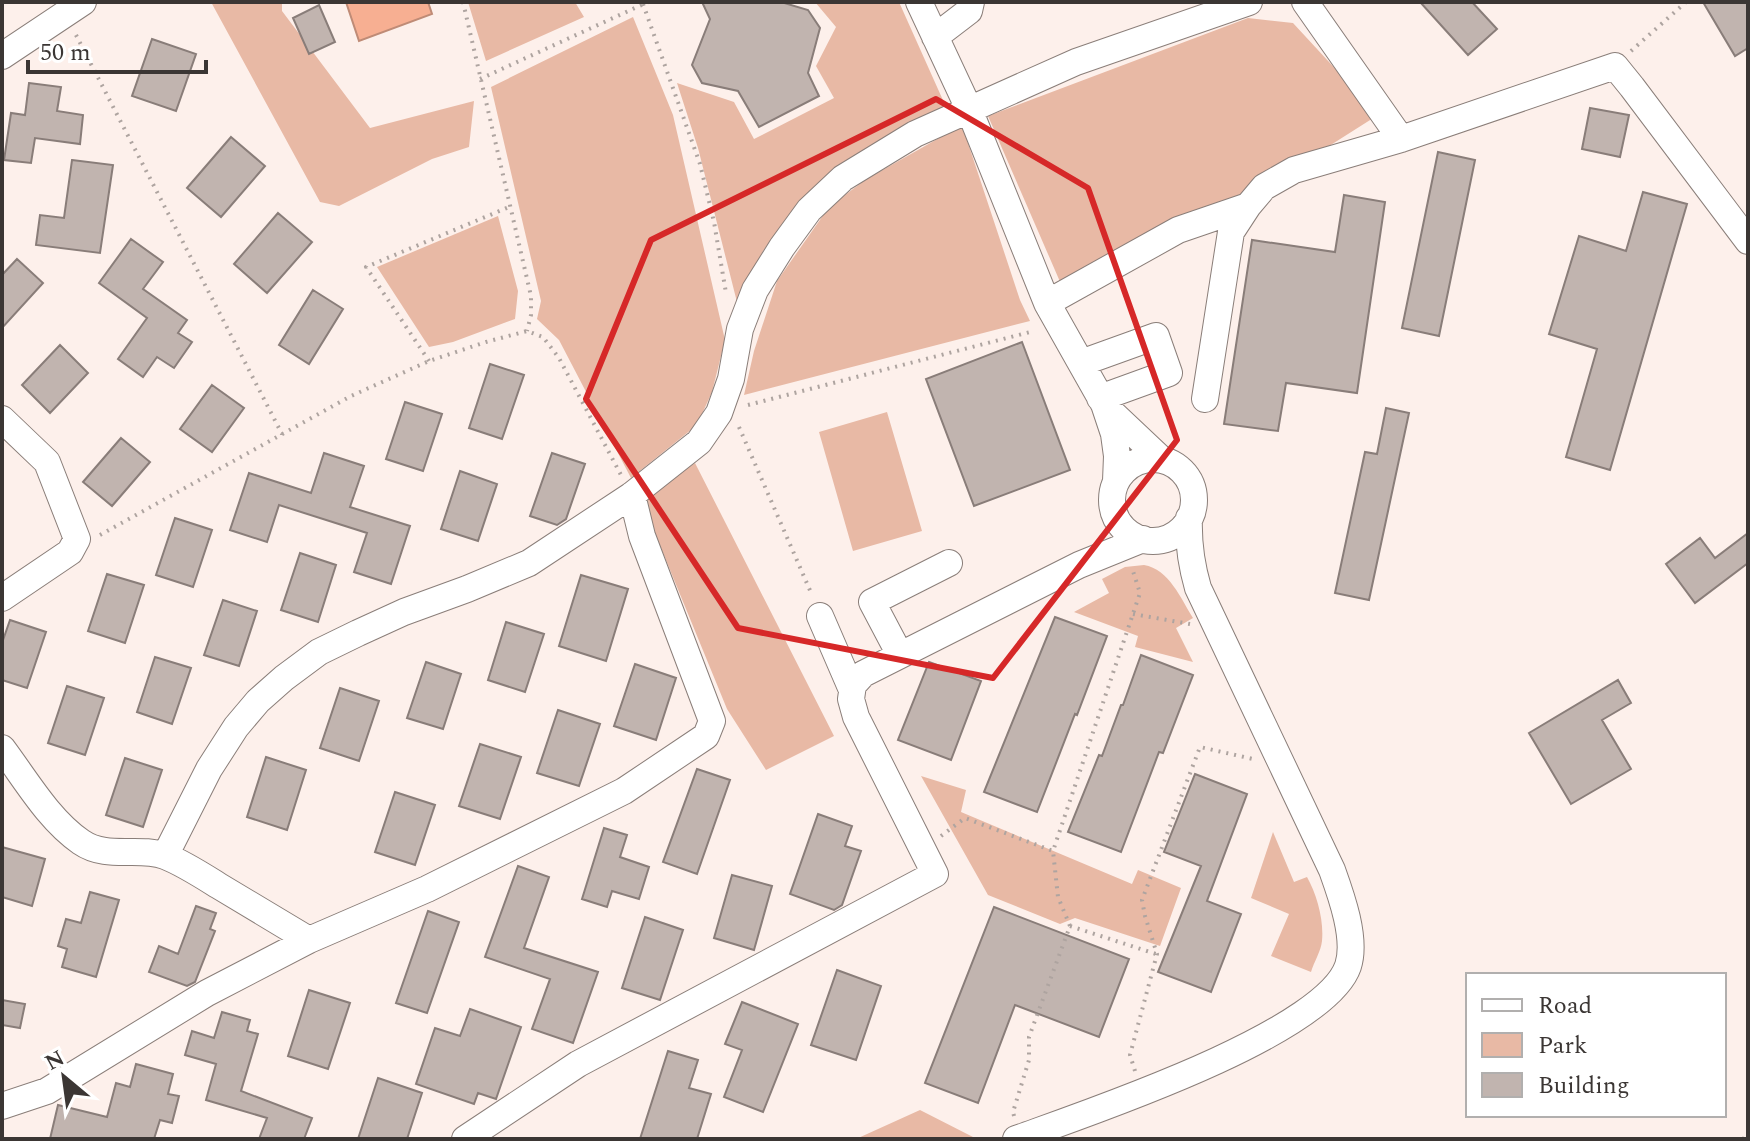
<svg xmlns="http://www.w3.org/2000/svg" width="1750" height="1141" viewBox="0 0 1750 1141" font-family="Spectral,serif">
<rect width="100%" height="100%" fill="#fdf0eb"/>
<path fill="#e8b9a5" d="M211 2H282V11L370 128 474 101 469 147 432 159 339 206 320 202Z
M468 2H575L584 17 486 61Z
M815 2H899L946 107 840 168 799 201 763 251 738 306 698 148 677 83 734 102 754 139 834 98 816 66 836 27Z
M633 17 673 115 725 340 712 392 697 425 631 478 559 340 537 319 541 301 491 87Z
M1248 18 1293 23 1378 115 1247 198 1061 284 988 116Z
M962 125 1020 300 1030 321 744 395 754 351 777 281 829 207 865 180Z
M498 216 518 291 515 319 453 342 429 347 377 267Z
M887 412 922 531 853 551 819 432Z
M695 463 834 736 766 770 727 709 652 526 643 500Z
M1144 565C1169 569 1181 599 1193 618L1176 628 1193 662 1135 647 1138 636 1074 612 1109 593 1102 579 1125 567Z
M921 776 966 790 961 812 1132 884 1138 870 1181 888 1160 946 1075 918 1060 924 988 895Z
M1273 832 1294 882 1307 877C1317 895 1324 920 1322 941 1321 951 1314 962 1311 972L1271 956 1289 914 1251 898Z
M920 1110 973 1137 969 1139H856Z"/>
<path fill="#f7af92" stroke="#bf8b76" stroke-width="2" d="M346 2H428L432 14 359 41Z"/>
<path fill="#c1b4af" stroke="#897d79" stroke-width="2" d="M702 2H781L808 10 820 28 808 73 819 96 759 127 738 91 702 83 692 65 710 19Z
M1420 2H1472L1497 29 1468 55Z
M1703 2H1748V48L1735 56Z
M319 5 335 42 309 54 293 18Z
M152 39 196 54 176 111 132 96Z
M29 83 61 87 57 111 83 115 80 144 35 138 31 163 4 160 11 113 25 115Z
M1590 108 1629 115 1620 157 1582 149Z
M231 137 265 166 221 217 187 188Z
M1438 152 1475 160 1439 336 1402 328Z
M72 160 113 165 100 253 36 245 40 215 64 218Z
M1643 192 1687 204 1610 470 1566 457 1597 349 1549 334 1579 236 1626 251Z
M1344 195 1385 202 1357 393 1286 383 1278 431 1224 424 1252 240 1335 252Z
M278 213 312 242 267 293 234 264Z
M131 239 163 262 143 289 187 320 178 333 192 342 174 368 157 357 143 377 118 359 147 318 99 283Z
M17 259 43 283 2 328V275Z
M313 290 343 309 309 364 279 345Z
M1022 342 1070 470 974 506 926 379Z
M60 345 88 373 50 413 22 385Z
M490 364 524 375 502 439 469 428Z
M212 385 244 408 212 452 180 429Z
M405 402 442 414 423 471 386 459Z
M1386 408 1409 413 1369 600 1335 593 1365 452 1377 454Z
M121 438 150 462 112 506 83 482Z
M324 453 364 466 350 507 410 526 391 584 354 572 367 533 279 505 267 542 230 530 249 473 311 493Z
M552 453 585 464 566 519 557 525 530 516Z
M460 471 497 484 478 541 441 529Z
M175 518 212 530 193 587 156 575Z
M1748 533V563L1695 603 1666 564 1700 538 1715 558Z
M300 553 336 565 318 622 281 610Z
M107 574 144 585 125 643 88 631Z
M581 575 628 589 606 661 559 646Z
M223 600 257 611 239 666 204 655Z
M1055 617 1107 636 1077 715 1075 714 1037 812 984 792Z
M10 620 46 632 27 688 2 680V643Z
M506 622 544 634 525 692 488 680Z
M1141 655 1193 675 1163 753 1159 752 1121 852 1068 832 1099 755 1102 756 1121 705H1123Z
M155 657 191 668 172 724 137 712Z
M426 662 461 674 443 729 407 718Z
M929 662 981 681 951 760 898 740Z
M635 664 676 678 656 740 614 726Z
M1618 680 1631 703 1602 720 1631 769 1571 804 1529 733Z
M67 686 104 698 85 755 48 743Z
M340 688 379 701 359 761 320 748Z
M558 710 600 724 579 786 537 773Z
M480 744 521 757 500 819 459 806Z
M266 757 306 770 287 830 247 817Z
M125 758 162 770 143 827 106 815Z
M697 769 730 780 697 874 663 862Z
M1195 774 1247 794 1207 901 1241 914 1211 992 1158 972 1201 866 1164 852Z
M395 792 435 805 415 865 375 852Z
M818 814 852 826 845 846 861 851 842 905 834 910 790 894Z
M604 828 627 835 620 857 649 867 639 899 612 891 607 907 582 899Z
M2 847 45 859 32 906 2 897Z
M518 866 549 877 524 948 598 972 573 1043 532 1029 550 979 485 957Z
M732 875 772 886 754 950 714 938Z
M90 892 119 900 96 977 62 967 67 949 58 946 66 919 81 923Z
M196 906 216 913 210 929 215 931 195 982 187 986 149 972 159 946 178 954Z
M994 907 1129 959 1099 1037 1015 1005 978 1103 925 1083Z
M428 911 459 922 427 1013 396 1003Z
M645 917 683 930 660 1000 622 988Z
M837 970 881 986 856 1060 811 1045Z
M309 990 350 1003 328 1069 288 1056Z
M2 1000 25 1004 20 1028 2 1025Z
M742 1002 798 1024 763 1112 724 1097 742 1050 725 1044Z
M470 1009 521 1027 496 1099 478 1093 474 1104 416 1084 435 1028 460 1036Z
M222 1012 250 1020 247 1031 258 1034 241 1091 312 1118 304 1139H259L267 1118 206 1100 216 1064 185 1055 192 1031 214 1038Z
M668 1051 698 1060 689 1088 711 1094 697 1139H640Z
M136 1064 173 1074 168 1094 179 1096 172 1123 160 1120 154 1139H50L58 1105 107 1117 116 1083 130 1087Z
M378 1078 422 1093 407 1139H358Z"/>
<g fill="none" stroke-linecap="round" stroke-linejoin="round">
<defs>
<path id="minor" d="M919 2 969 109 1047 303 1104 404 1114 434 1117 456 1116 481
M1305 2 1401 139
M935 37 969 11 971 2
M2 56 83 2
M1047 303 1178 230 1248 206
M1081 363 1156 336 1169 373 1100 398
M1205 399 1231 232 1248 206 1264 187 1294 170 1401 139 1615 66 1632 87 1748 241
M1109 410 1162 460
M2 419 47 462 77 539 70 552 2 598
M1112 500a41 41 0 1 1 82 0a41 41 0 1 1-82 0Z
M820 616 852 690
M900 655 872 602 949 563
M2 748C26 780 48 819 81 842 107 860 139 846 165 856 183 863 203 876 219 886 249 904 279 922 309 940
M165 856 209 769 236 727 258 701 284 678 319 652 358 633 404 612 467 589 529 563 632 495 699 442 719 413 731 379 740 329 755 290 782 247 809 210 843 178 915 134 1076 62 1249 2
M2 1106 47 1091 207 993 309 940 427 889 624 791 706 736 712 721 642 536 632 495
M465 1139 578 1064 935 874 856 717 851 699 853 685 863 674 1079 565 1143 539
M1016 1139C1085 1114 1325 1034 1348 966 1357 939 1341 895 1332 870L1198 588C1191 564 1188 543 1189 518"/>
</defs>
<use href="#minor" stroke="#8a7e79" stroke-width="28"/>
<path stroke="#aea4a0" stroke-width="4" stroke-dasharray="2 6" stroke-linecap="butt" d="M463 2 531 296V315L527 331
M643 4 700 164 714 222 726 293
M76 35 282 434
M1631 51 1686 2
M480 79 648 2
M429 361 366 267 509 207
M748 405 1034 331
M739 427 812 595
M100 535 351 396 429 361 486 342 527 331 543 337 559 358 621 475
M1133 614 1190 624
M941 836 965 818 1053 851 1140 593 1132 568
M1070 926 1156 954
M1135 1071 1130 1055 1157 954 1145 916 1142 900 1200 747 1253 759
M1014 1116 1013 1112 1029 1060V1037L1070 926 1058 897 1053 851
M1743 1139 1748 1134"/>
<use href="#minor" stroke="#fff" stroke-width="26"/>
</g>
<path fill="none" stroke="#d62828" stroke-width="6" stroke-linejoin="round" d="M936 99 1088 188 1177 440 993 678 738 628 586 399 651 240Z"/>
<rect width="1750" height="1141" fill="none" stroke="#3b3634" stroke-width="8"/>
<rect x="1466" y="973" width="260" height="144" fill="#ffffff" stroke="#b1afae" stroke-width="2"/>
<rect x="1482" y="999" width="40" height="12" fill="#ffffff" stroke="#b1afae" stroke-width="2"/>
<text x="1538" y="1013" font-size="24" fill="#3b3634">Road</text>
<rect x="1482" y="1033" width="40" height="24" fill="#e8b9a5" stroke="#b1afae" stroke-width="2"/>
<text x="1538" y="1053" font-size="24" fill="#3b3634">Park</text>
<rect x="1482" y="1073" width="40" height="24" fill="#c1b4af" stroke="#b1afae" stroke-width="2"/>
<text x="1538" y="1093" font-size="24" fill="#3b3634">Building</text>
<g transform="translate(64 1077) rotate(331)" stroke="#ffffff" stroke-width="6" paint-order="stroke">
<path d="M0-6L14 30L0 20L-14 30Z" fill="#3b3634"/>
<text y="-12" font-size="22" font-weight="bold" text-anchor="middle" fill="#3b3634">N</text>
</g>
<path d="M28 60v12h178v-12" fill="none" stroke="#3b3634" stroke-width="4"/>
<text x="40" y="60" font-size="24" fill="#3b3634" stroke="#ffffff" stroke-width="6" paint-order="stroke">50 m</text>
</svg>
